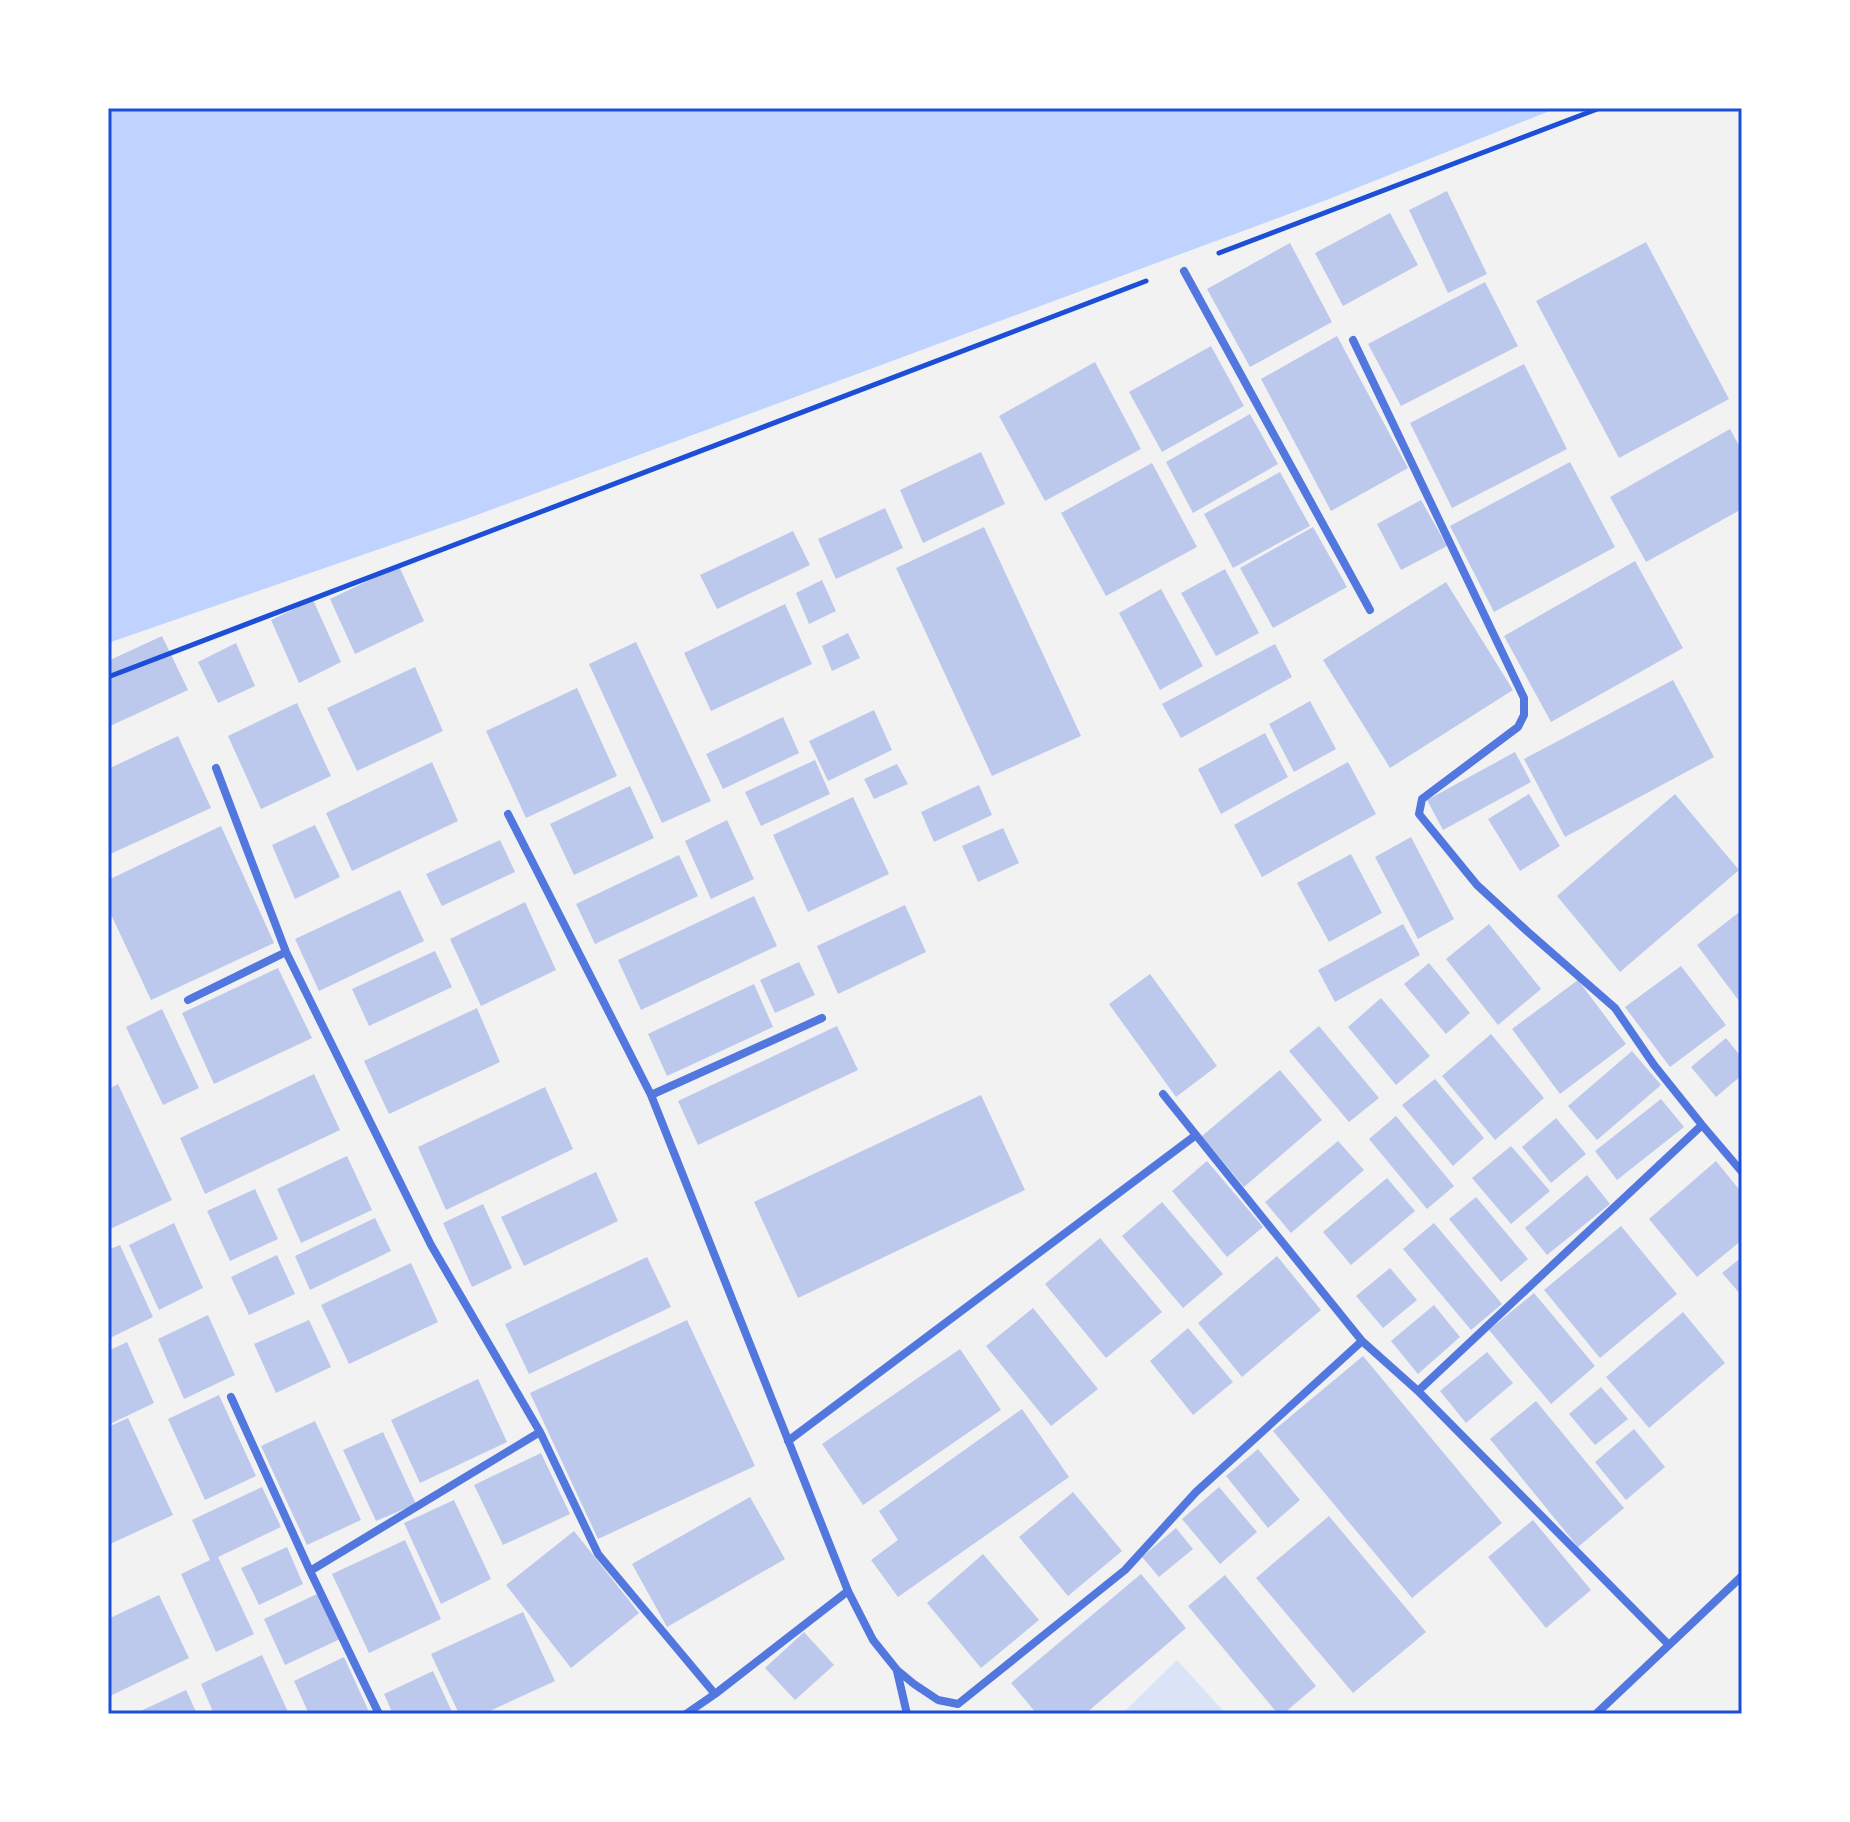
<svg xmlns="http://www.w3.org/2000/svg" width="1850" height="1822" viewBox="0 0 1850 1822" font-family="'Fira Sans Condensed',sans-serif">
<rect width="100%" height="100%" fill="#f2f2f2"/>
<path fill="#dbe4f7" d="M1177 1660 1226 1714H1122Z"/>
<path fill="#bfd3fe" d="M108 108H1557L1329 199 466 519 108 643Z"/>
<path fill="#bdc9ec" d="M1447 191 1487 274 1448 293 1409 210Z
M1390 213 1418 265 1343 306 1315 253Z
M1646 242 1729 399 1619 458 1536 301Z
M1290 243 1332 322 1250 367 1207 289Z
M1485 282 1518 346 1401 406 1368 344Z
M1337 336 1408 468 1331 511 1261 379Z
M1211 346 1244 406 1162 452 1129 392Z
M1095 362 1141 449 1045 501 999 416Z
M1524 364 1567 449 1452 508 1410 423Z
M1250 414 1278 464 1193 513 1166 462Z
M1730 429 1742 451V509L1646 562 1610 497Z
M981 452 1005 504 923 543 900 490Z
M1570 462 1615 547 1494 612 1450 526Z
M1152 463 1197 547 1106 596 1061 513Z
M1280 472 1310 526 1233 568 1204 514Z
M1421 500 1447 546 1401 570 1377 524Z
M885 508 903 548 836 579 818 539Z
M984 527 1081 736 992 776 896 568Z
M1313 527 1347 587 1273 628 1240 568Z
M793 531 810 565 717 609 700 575Z
M1635 561 1683 648 1551 722 1504 636Z
M399 566 424 621 355 654 330 599Z
M1225 569 1259 633 1216 656 1181 593Z
M822 580 836 611 809 624 796 593Z
M1446 582 1513 690 1390 768 1323 660Z
M1161 589 1203 666 1160 690 1119 613Z
M313 600 341 662 299 683 271 620Z
M785 604 812 664 711 711 684 653Z
M848 633 860 658 832 671 822 646Z
M162 636 188 690 108 727V661Z
M636 642 711 801 662 823 589 664Z
M236 643 255 686 218 703 198 662Z
M1275 644 1292 677 1181 738 1162 704Z
M415 667 443 731 357 771 327 708Z
M1673 680 1714 757 1565 837 1524 759Z
M577 688 617 776 526 818 486 731Z
M1310 701 1336 749 1294 772 1269 724Z
M297 703 331 776 261 809 228 736Z
M874 710 892 750 828 781 809 741Z
M783 717 799 753 723 789 706 754Z
M1265 733 1288 777 1221 814 1198 769Z
M178 736 211 808 108 855V769Z
M1515 752 1531 782 1443 830 1427 800Z
M815 760 830 794 761 826 745 792Z
M432 762 458 821 352 871 326 813Z
M1348 762 1376 814 1262 877 1234 825Z
M897 764 908 784 874 799 864 779Z
M979 785 992 815 934 842 921 812Z
M630 786 654 838 574 875 550 824Z
M1529 794 1560 846 1520 871 1488 819Z
M1675 794 1739 870 1620 972 1557 896Z
M853 797 889 874 808 912 773 835Z
M727 820 754 879 711 899 685 841Z
M315 825 340 877 295 899 272 845Z
M221 826 274 943 151 1000 108 908V880Z
M1003 828 1019 863 978 882 962 846Z
M1411 837 1454 919 1418 939 1375 857Z
M500 840 515 872 442 906 426 874Z
M1351 854 1382 913 1329 942 1297 883Z
M679 855 698 896 595 944 576 904Z
M400 890 424 941 319 991 295 939Z
M754 896 777 946 641 1010 618 960Z
M525 902 556 970 481 1006 450 939Z
M905 905 926 952 838 994 817 946Z
M1742 910V1005L1697 945Z
M1403 924 1420 955 1335 1002 1318 970Z
M1489 924 1541 989 1498 1025 1446 959Z
M435 951 452 987 369 1026 352 989Z
M799 962 815 995 775 1013 760 980Z
M1429 963 1470 1013 1446 1034 1404 984Z
M1681 966 1726 1025 1670 1067 1625 1007Z
M278 968 312 1038 214 1084 182 1013Z
M1150 974 1217 1066 1176 1097 1109 1004Z
M1578 980 1626 1044 1560 1094 1512 1029Z
M754 984 773 1027 667 1076 648 1034Z
M1381 998 1430 1056 1396 1085 1348 1027Z
M477 1008 500 1062 389 1114 364 1061Z
M162 1009 199 1088 163 1105 126 1027Z
M837 1026 858 1070 698 1145 678 1101Z
M1319 1026 1379 1098 1349 1122 1289 1051Z
M1491 1034 1544 1098 1495 1140 1442 1076Z
M1726 1038 1742 1058V1075L1716 1097 1691 1067Z
M1632 1051 1661 1085 1597 1140 1568 1106Z
M1280 1070 1322 1120 1244 1187 1202 1136Z
M314 1074 340 1130 205 1194 180 1138Z
M1435 1079 1484 1138 1453 1166 1402 1105Z
M118 1084 172 1200 108 1230V1089Z
M545 1087 573 1149 446 1210 418 1147Z
M981 1095 1025 1190 798 1298 754 1202Z
M1661 1099 1684 1127 1617 1180 1595 1151Z
M1396 1116 1454 1186 1427 1209 1369 1139Z
M1556 1118 1586 1154 1551 1183 1522 1147Z
M1338 1141 1364 1170 1291 1233 1265 1202Z
M1511 1146 1550 1191 1511 1224 1472 1178Z
M347 1156 372 1210 301 1243 277 1189Z
M1207 1161 1263 1227 1227 1257 1172 1191Z
M1716 1161 1742 1193V1240L1697 1277 1649 1219Z
M596 1172 618 1221 524 1266 501 1217Z
M1587 1175 1610 1204 1547 1255 1525 1228Z
M1387 1178 1415 1211 1351 1265 1323 1232Z
M255 1189 278 1239 230 1261 207 1211Z
M1476 1197 1528 1259 1501 1282 1449 1219Z
M1162 1202 1223 1274 1183 1308 1122 1236Z
M483 1204 512 1268 472 1287 443 1223Z
M375 1218 391 1251 310 1290 295 1256Z
M174 1223 203 1288 159 1310 129 1245Z
M1434 1223 1502 1304 1471 1330 1403 1249Z
M1621 1226 1677 1294 1600 1358 1544 1290Z
M1100 1238 1162 1312 1106 1358 1045 1284Z
M120 1245 153 1317 108 1339V1250Z
M277 1255 295 1294 249 1315 231 1277Z
M1277 1256 1321 1310 1242 1377 1198 1323Z
M647 1257 671 1307 529 1374 505 1324Z
M1742 1257V1296L1722 1273Z
M411 1263 438 1322 349 1364 321 1305Z
M1390 1268 1417 1300 1383 1328 1356 1296Z
M1534 1293 1595 1366 1551 1404 1489 1330Z
M1434 1305 1460 1337 1418 1374 1391 1341Z
M1033 1308 1098 1389 1051 1426 986 1346Z
M1683 1312 1725 1363 1649 1428 1606 1377Z
M208 1315 235 1375 184 1399 158 1339Z
M309 1320 331 1367 276 1393 254 1344Z
M687 1320 755 1466 598 1539 530 1393Z
M1188 1328 1233 1382 1193 1415 1150 1361Z
M127 1342 154 1403 108 1425V1351Z
M960 1349 1001 1410 863 1505 822 1444Z
M1487 1352 1513 1383 1466 1423 1440 1391Z
M1363 1356 1502 1523 1412 1598 1273 1431Z
M478 1379 507 1442 420 1483 391 1420Z
M1601 1387 1628 1419 1595 1445 1569 1414Z
M219 1395 256 1476 205 1500 168 1419Z
M1536 1401 1624 1508 1578 1547 1490 1439Z
M1022 1409 1069 1477 898 1597 871 1560 898 1540 879 1511Z
M128 1418 173 1515 108 1545V1427Z
M315 1421 361 1520 307 1545 261 1446Z
M1634 1429 1665 1467 1626 1500 1595 1462Z
M383 1432 416 1504 376 1521 343 1450Z
M1258 1449 1300 1500 1268 1528 1226 1476Z
M541 1453 570 1514 503 1545 474 1485Z
M262 1487 281 1527 218 1557 254 1634 216 1652 181 1574 210 1560 192 1520Z
M1219 1487 1257 1532 1220 1564 1182 1519Z
M1073 1492 1122 1551 1068 1596 1019 1537Z
M750 1497 785 1559 667 1627 632 1564Z
M454 1500 491 1579 441 1604 404 1523Z
M1329 1516 1426 1632 1353 1693 1256 1578Z
M1533 1520 1591 1590 1546 1628 1488 1557Z
M1176 1528 1193 1549 1159 1577 1142 1557Z
M574 1531 639 1613 571 1668 506 1585Z
M405 1540 441 1619 369 1653 332 1574Z
M287 1547 303 1584 259 1605 241 1568Z
M983 1554 1039 1620 981 1668 927 1603Z
M1141 1574 1186 1628 1085 1714H1037L1011 1683Z
M1225 1575 1316 1686 1283 1714H1278L1188 1606Z
M319 1593 340 1639 285 1665 264 1619Z
M159 1595 189 1658 108 1697V1619Z
M523 1612 555 1681 483 1714H459L431 1654Z
M804 1632 834 1665 795 1700 765 1668Z
M262 1655 289 1714H214L201 1684Z
M344 1657 370 1714H309L294 1681Z
M433 1671 453 1714H393L384 1694Z
M186 1690 197 1714H134Z"/>
<g fill="none" stroke-linecap="round" stroke-linejoin="round">
<path stroke="#1d4ed8" stroke-width="5" d="M1219 253 1600 108
M108 677 1146 281"/>
<path stroke="#5277de" stroke-width="8" d="M1184 271 1370 610
M1353 340 1524 698V715L1518 727 1422 799 1419 814 1477 885 1528 932 1615 1008 1654 1065 1702 1125 1742 1172
M216 768 286 952 431 1245 540 1432 598 1554 715 1694
M508 814 651 1095 848 1591 873 1640 897 1670 914 1684 938 1700 958 1704 1125 1570 1196 1492 1362 1341
M188 1000 286 952
M1163 1094 1362 1341 1418 1391 1669 1645
M651 1095 822 1018
M1418 1391 1702 1125
M231 1397 310 1571 379 1714
M788 1441 1196 1135
M310 1571 540 1432
M897 1671 907 1714
M686 1714 715 1694 848 1591
M1596 1714 1742 1576"/>
</g>
<rect width="1850" height="1822" fill="none" stroke="#ffffff" stroke-width="220"/>
<rect x="110" y="110" width="1630" height="1602" fill="none" stroke="#1d4ed8" stroke-width="3"/>
</svg>
